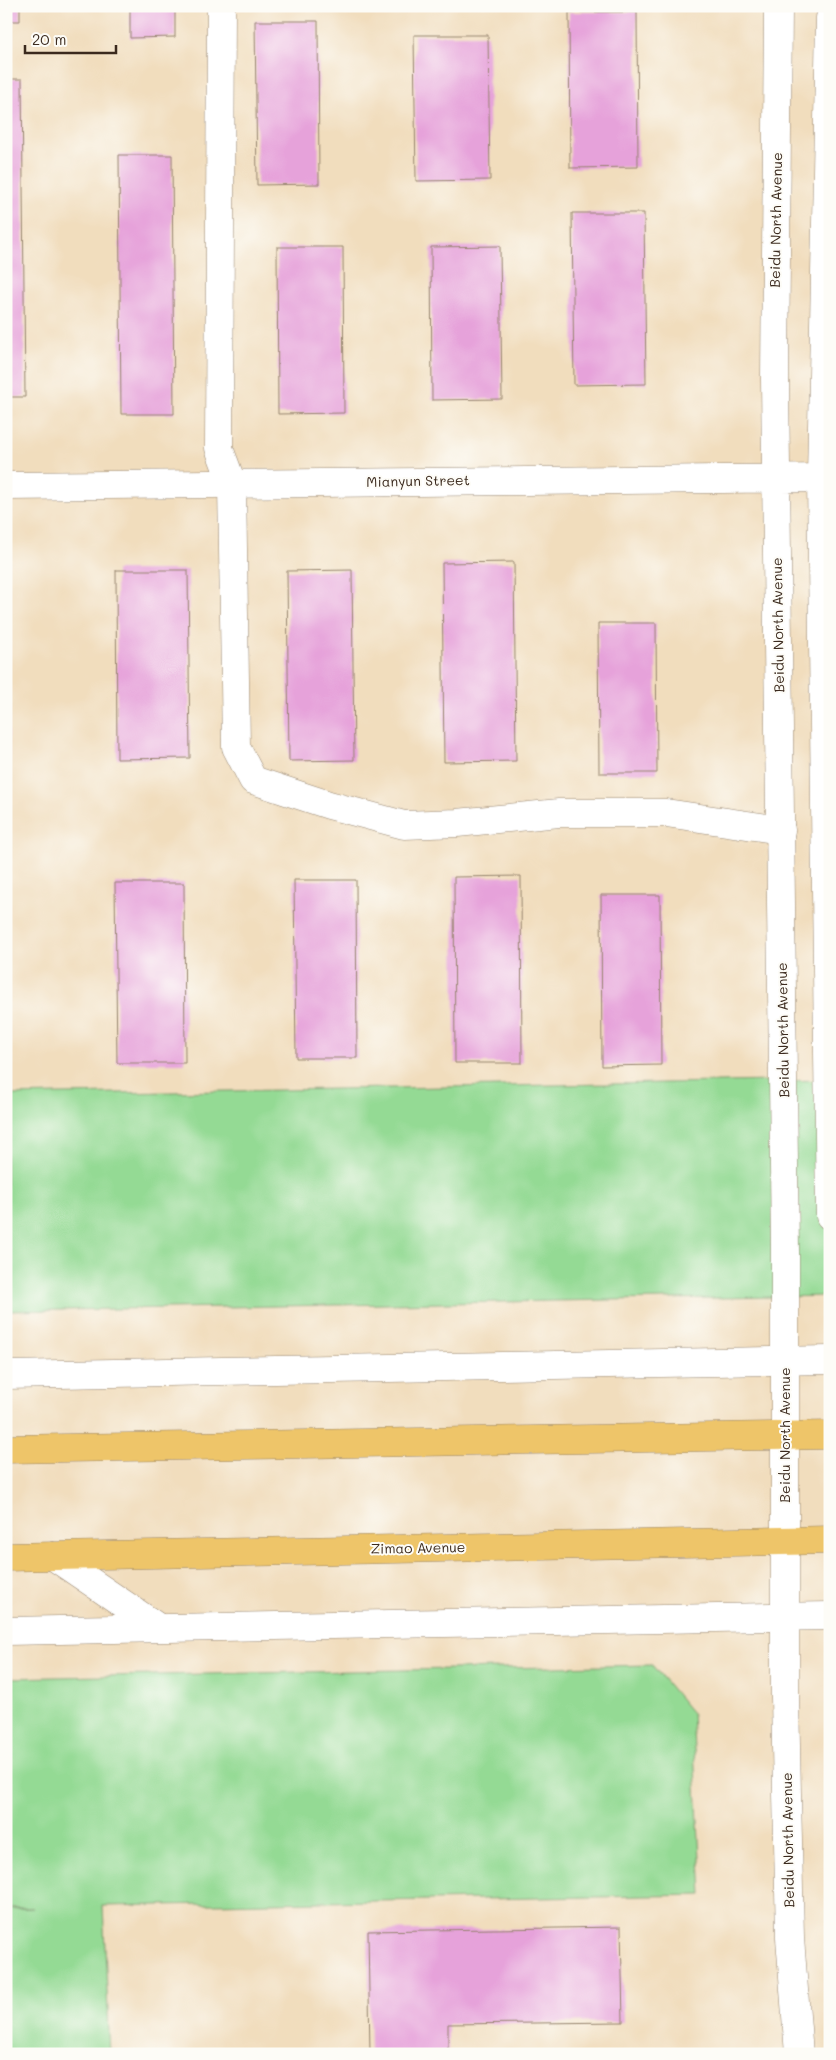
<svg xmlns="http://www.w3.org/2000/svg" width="836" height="2060" viewBox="0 0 836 2060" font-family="Mali,sans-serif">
<rect width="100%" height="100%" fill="#fdfcf7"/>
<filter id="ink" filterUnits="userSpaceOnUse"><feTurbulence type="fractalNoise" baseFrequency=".02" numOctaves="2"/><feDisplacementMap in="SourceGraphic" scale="10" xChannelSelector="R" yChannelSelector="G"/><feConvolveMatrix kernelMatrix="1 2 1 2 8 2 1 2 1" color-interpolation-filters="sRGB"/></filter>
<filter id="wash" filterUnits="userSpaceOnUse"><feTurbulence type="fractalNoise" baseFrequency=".0096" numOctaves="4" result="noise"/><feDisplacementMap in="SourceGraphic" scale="20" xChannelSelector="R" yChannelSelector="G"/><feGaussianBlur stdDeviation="1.12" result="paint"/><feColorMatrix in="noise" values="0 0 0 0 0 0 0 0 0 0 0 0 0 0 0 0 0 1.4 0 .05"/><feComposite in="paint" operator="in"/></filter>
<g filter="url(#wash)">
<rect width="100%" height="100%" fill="#f1ddbd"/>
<path fill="#94da94" stroke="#688259" d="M830 1080V1296L6 1311V1095Z
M652 1665 692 1713 702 1895 103 1906 110 2054H6V1909L33 1908H6V1678Z"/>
<g id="blocks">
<path fill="#e6a2da" d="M6 6H20V21H6Z
M130 6H175V37L130 38Z
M569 12H637L638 167 570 168Z
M255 21H318L319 184 257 185Z
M414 35H488L490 180 416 181Z
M6 79H22L25 397H6Z
M119 155H172L174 414H121Z
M572 213H644L646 384 574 385Z
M500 246 502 399 432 400 431 247Z
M277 247H343L344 413 278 414Z
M514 562 516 761 444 762 442 563Z
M116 570H188L190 758 117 759Z
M352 570 354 760 289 761 287 571Z
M598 623H656L657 773H599Z
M6 673H8L9 790H6Z
M521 876 522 1063H455L454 877Z
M294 880H356L357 1058H296Z
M115 883H184L185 1063H117Z
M601 895H660L661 1065 602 1066Z
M621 1927 623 2022 448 2024V2054H370L368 1931Z"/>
</g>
</g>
<g filter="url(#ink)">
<use href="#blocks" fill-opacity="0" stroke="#96846e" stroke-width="1"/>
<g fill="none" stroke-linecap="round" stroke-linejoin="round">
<defs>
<path id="minor" d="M221 6 219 448 232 483 236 747 253 780 329 805 404 825 457 823 559 813H666L781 830
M6 1375 830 1360
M53 1556 159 1628
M6 1631 830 1616"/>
<path id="tertiary" d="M778 6 775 380 785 1252V1697L790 1938 799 2054
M830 18 821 478 830 1216
M6 486 830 478"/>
<path id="trunk" d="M6 1449 830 1435
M6 1557 830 1540"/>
</defs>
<use href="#minor" stroke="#96846e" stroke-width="29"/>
<use href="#tertiary" stroke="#96846e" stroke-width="29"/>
<use href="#trunk" stroke="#96846e" stroke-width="29"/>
<use href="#minor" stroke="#fff" stroke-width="28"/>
<use href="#tertiary" stroke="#fff" stroke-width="28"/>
<use href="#trunk" stroke="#eec569" stroke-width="28"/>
</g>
</g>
<g text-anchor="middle" stroke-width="4" stroke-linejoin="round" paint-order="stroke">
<g font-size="14" fill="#3b2a1e" stroke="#fdfcf7">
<text transform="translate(776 220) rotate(-89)" y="5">Beidu North Avenue</text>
<text transform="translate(418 481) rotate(-1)" y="5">Mianyun Street</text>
<text transform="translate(778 625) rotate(-91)" y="5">Beidu North Avenue</text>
<text transform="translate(783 1030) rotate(-91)" y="5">Beidu North Avenue</text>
<text transform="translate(785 1435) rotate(-90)" y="5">Beidu North Avenue</text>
<text transform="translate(418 1548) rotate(-1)" y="5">Zimao Avenue</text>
<text transform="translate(788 1840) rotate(-91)" y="5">Beidu North Avenue</text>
</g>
</g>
<rect width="836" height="2060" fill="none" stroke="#fdfcf7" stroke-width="25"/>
<path d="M25 45v8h91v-8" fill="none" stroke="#3b2a1e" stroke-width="2.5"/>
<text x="32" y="45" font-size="15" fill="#3b2a1e" stroke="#fdfcf7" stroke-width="4" paint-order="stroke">20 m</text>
</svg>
